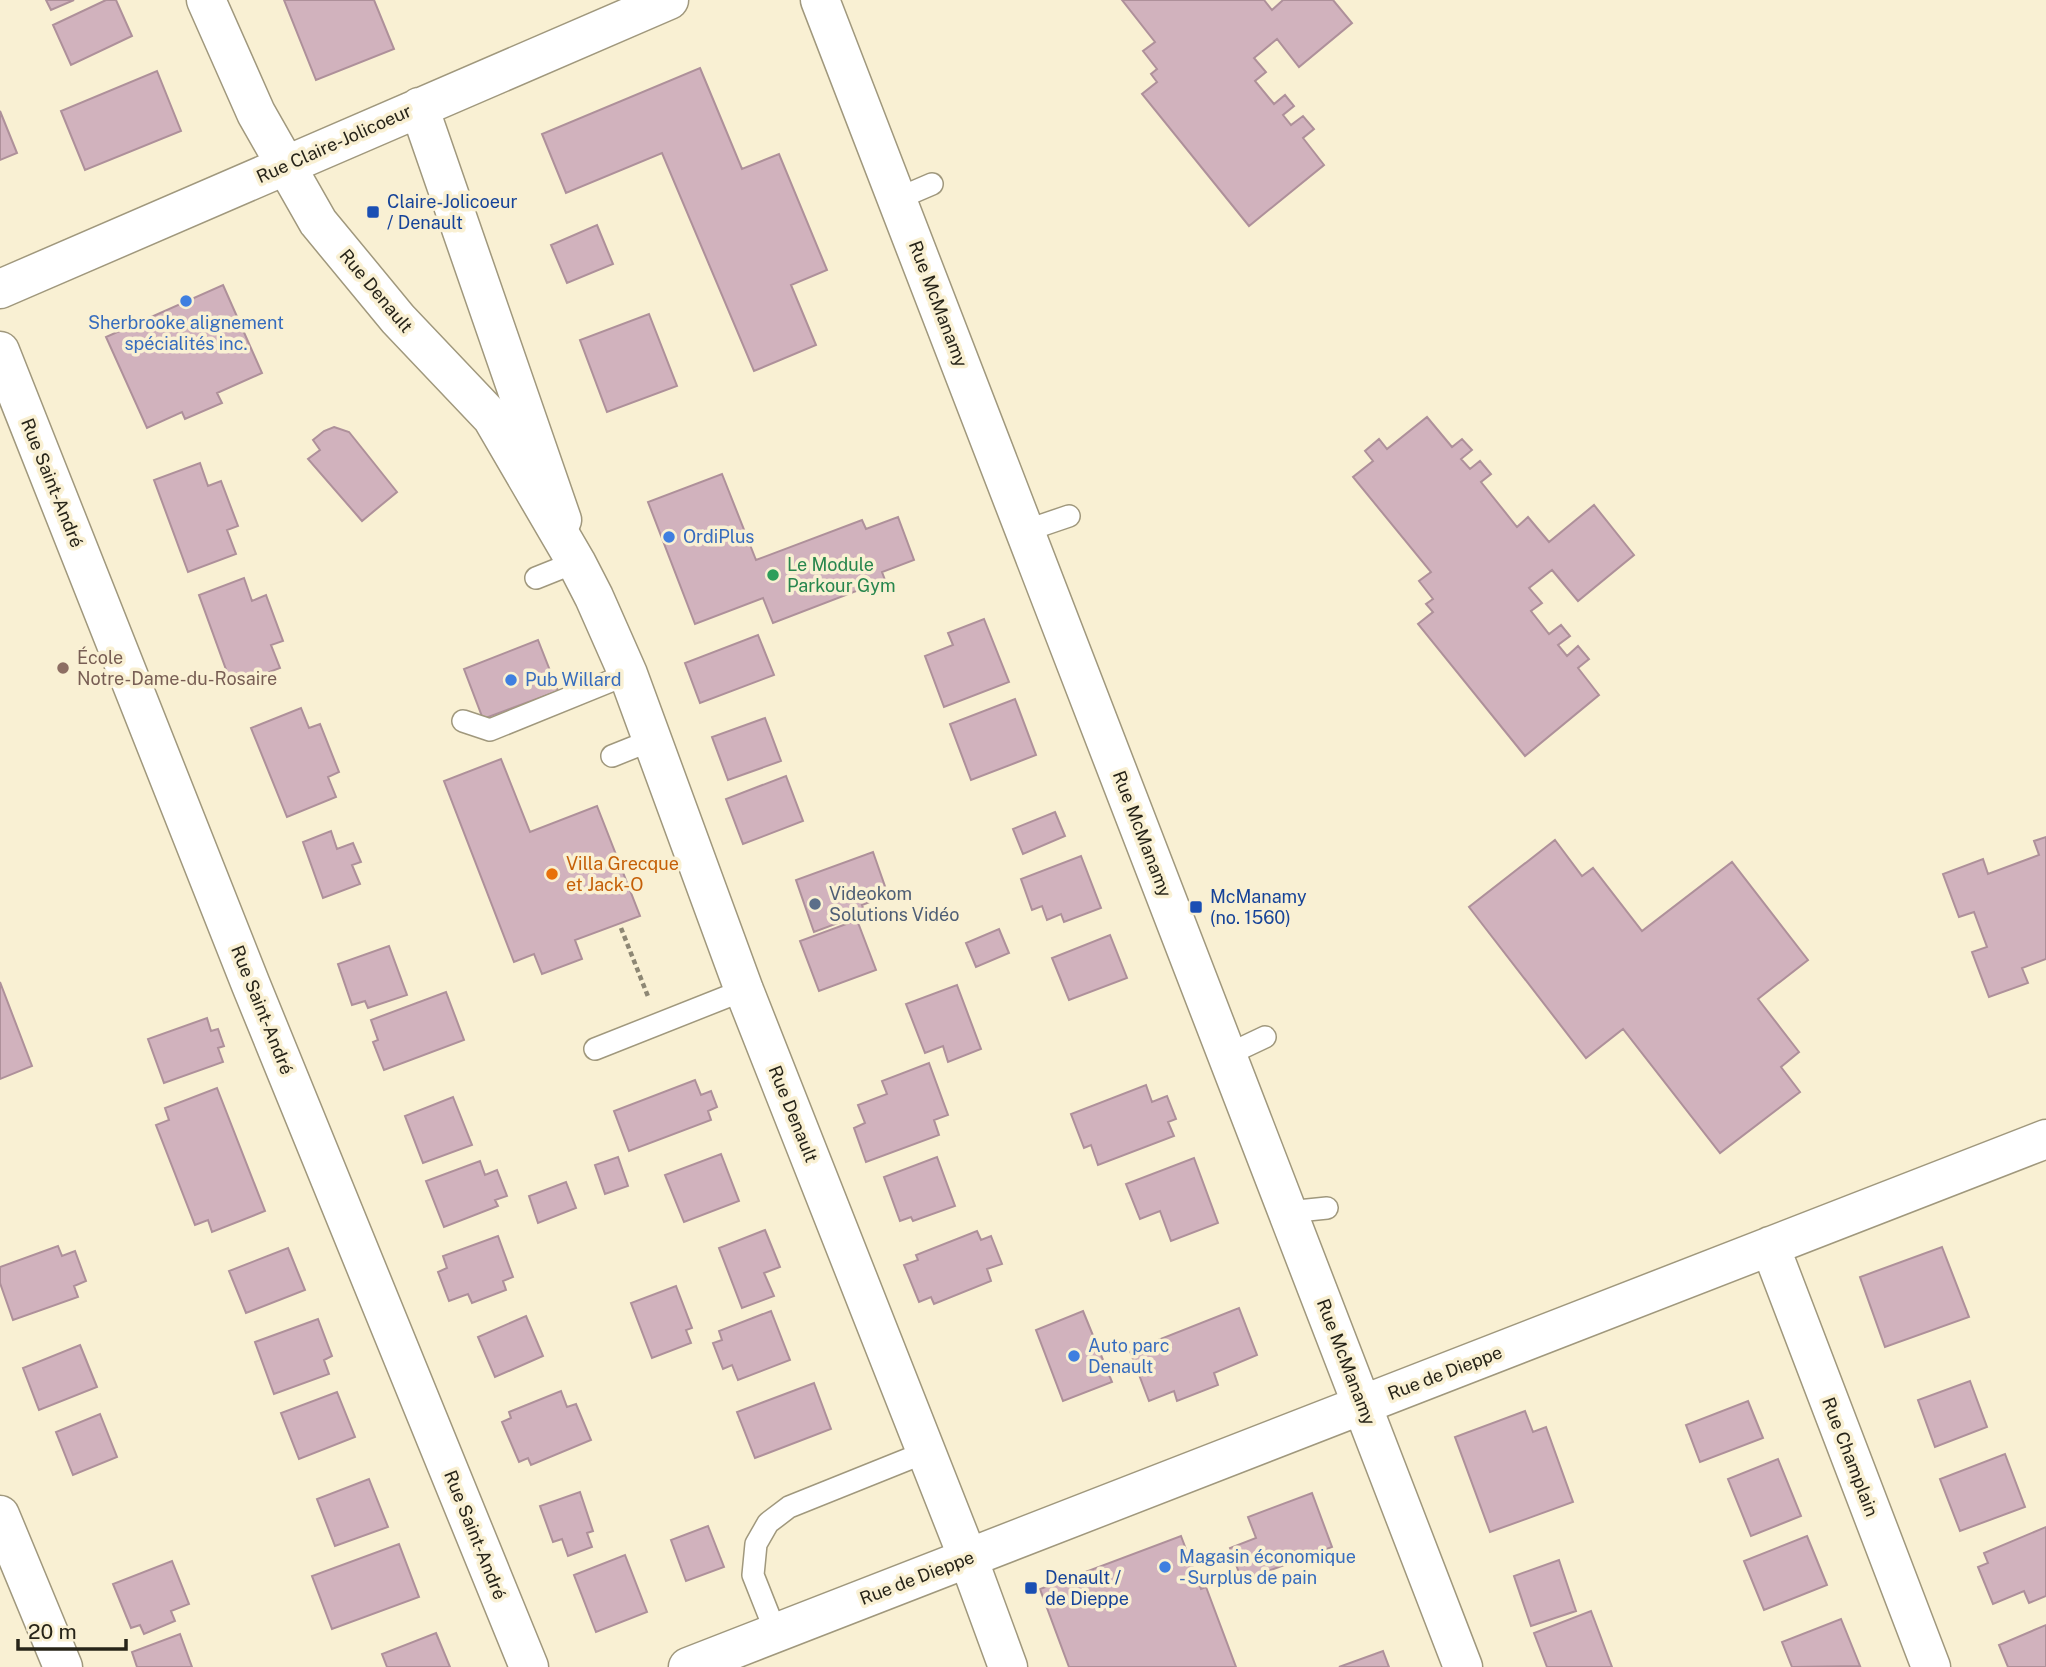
<svg xmlns="http://www.w3.org/2000/svg" width="2046" height="1667" viewBox="0 0 2046 1667" font-family="'Public Sans',sans-serif">
<rect width="100%" height="100%" fill="#f9f0d3"/>
<path fill="#d1b2bd" stroke="#ae909a" stroke-width="2" d="M46 0H74L51 10Z
M106 0H116L132 36 71 65 53 25Z
M284 0H374L394 49 316 80Z
M1122 0H1264L1272 10 1283 0H1333L1352 23 1299 67 1277 39 1254 58 1266 72 1255 81 1274 104 1285 95 1294 106 1283 115 1291 125 1303 116 1314 129 1303 138 1324 165 1249 226 1142 94 1157 82 1151 74 1157 69 1143 51 1155 42Z
M700 68 742 169 779 154 827 270 791 285 816 345 754 371 662 153 566 193 542 134Z
M157 71 181 131 85 170 61 111Z
M0 111 17 153 0 160Z
M597 225 613 264 567 283 551 245Z
M223 285 262 373 217 393 222 403 185 419 182 412 147 428 106 337Z
M649 314 677 386 607 412 580 340Z
M1427 417 1452 447 1462 439 1472 450 1461 459 1470 469 1480 461 1491 474 1481 482 1517 527 1528 517 1549 542 1594 505 1634 555 1578 601 1552 570 1529 588 1542 603 1531 611 1549 634 1561 625 1570 636 1558 645 1567 656 1578 646 1589 659 1578 668 1599 695 1525 756 1418 624 1433 612 1426 604 1433 599 1419 581 1431 572 1353 477 1373 461 1365 451 1379 439 1387 449Z
M334 427 349 432 397 492 362 521 308 459 320 450 313 440 324 431Z
M200 463 208 486 221 481 238 526 227 530 236 554 188 572 154 480Z
M722 474 756 560 862 520 866 529 898 517 914 560 882 572 885 580 773 623 763 598 695 624 648 502Z
M244 578 252 601 266 595 283 641 271 645 280 668 232 686 199 595Z
M984 619 1009 682 944 707 925 656 953 645 948 633Z
M758 635 774 675 700 703 685 663Z
M538 640 558 691 483 719 464 669Z
M1015 699 1036 755 971 780 950 724Z
M301 708 309 728 320 724 339 772 328 777 336 797 287 817 251 728Z
M765 718 781 761 728 780 712 737Z
M501 759 530 832 597 806 640 916 575 940 582 959 542 974 534 954 514 962 444 781Z
M786 776 803 821 743 844 726 799Z
M1055 812 1065 836 1023 854 1013 829Z
M331 831 337 849 353 843 361 862 352 865 360 884 323 898 303 842Z
M2046 837V959L2022 968 2028 983 1989 997 1972 952 1987 947 1974 912 1959 917 1943 874 1983 859 1988 874 2039 855 2034 841Z
M1555 840 1582 876 1593 868 1642 931 1732 862 1808 960 1758 999 1799 1052 1781 1067 1800 1092 1720 1153 1623 1029 1586 1058 1469 907Z
M873 852 888 895 862 905 865 913 814 932 796 880Z
M1081 856 1101 908 1064 922 1061 914 1047 920 1042 906 1032 910 1021 879Z
M857 920 876 970 819 991 800 941Z
M999 929 1009 953 976 967 966 943Z
M1110 935 1127 978 1069 1000 1052 958Z
M389 946 407 995 368 1008 365 1001 352 1005 338 964Z
M0 982 32 1066 0 1079Z
M957 985 981 1049 948 1062 943 1046 925 1053 906 1004Z
M446 992 464 1040 384 1070 373 1042 378 1040 371 1020Z
M207 1018 211 1031 218 1029 224 1046 218 1048 223 1062 164 1083 148 1039Z
M929 1063 948 1115 934 1120 939 1135 866 1162 854 1128 865 1123 858 1105 887 1094 882 1081Z
M695 1080 701 1095 711 1091 717 1107 708 1111 711 1120 629 1151 614 1111Z
M1146 1085 1152 1102 1167 1096 1176 1119 1168 1122 1174 1136 1098 1165 1091 1145 1084 1148 1071 1114Z
M217 1088 265 1211 212 1232 208 1220 195 1225 156 1125 169 1120 165 1108Z
M453 1097 472 1145 423 1163 405 1116Z
M721 1154 739 1201 684 1222 665 1175Z
M618 1157 628 1186 605 1194 595 1165Z
M937 1157 955 1206 913 1221 911 1217 900 1221 884 1177Z
M1194 1158 1218 1223 1171 1241 1160 1211 1140 1219 1126 1184Z
M480 1161 485 1175 497 1170 507 1196 495 1200 498 1206 444 1227 426 1181Z
M566 1182 576 1208 538 1223 529 1196Z
M765 1230 780 1267 764 1273 774 1296 742 1308 719 1248Z
M977 1231 981 1240 991 1236 1002 1264 987 1269 991 1281 934 1304 931 1297 919 1302 904 1265 918 1260 916 1255Z
M498 1236 513 1277 503 1281 506 1290 472 1303 468 1294 449 1301 438 1272 447 1268 443 1256Z
M58 1246 62 1256 75 1251 86 1281 74 1286 78 1297 13 1320 0 1283V1267Z
M1942 1247 1969 1317 1885 1347 1860 1277Z
M288 1248 305 1290 246 1313 229 1271Z
M676 1286 692 1328 686 1330 691 1343 652 1358 631 1303Z
M1239 1308 1257 1355 1214 1373 1218 1385 1177 1401 1174 1391 1149 1401 1130 1351Z
M771 1311 790 1360 738 1380 732 1365 723 1369 713 1343 722 1340 719 1331Z
M1083 1311 1112 1382 1063 1401 1036 1330Z
M526 1316 543 1356 495 1377 478 1337Z
M318 1319 332 1356 324 1360 329 1374 274 1394 255 1342Z
M80 1345 97 1387 39 1410 23 1368Z
M1970 1381 1987 1427 1935 1447 1918 1400Z
M814 1383 831 1429 755 1458 737 1412Z
M561 1391 567 1407 576 1404 591 1440 531 1465 528 1458 519 1462 502 1422 511 1418 509 1412Z
M337 1392 355 1437 299 1459 281 1413Z
M1748 1401 1763 1438 1700 1462 1686 1425Z
M1525 1411 1533 1432 1546 1427 1573 1502 1490 1532 1455 1437Z
M100 1414 117 1457 73 1475 56 1432Z
M2005 1454 2025 1507 1960 1531 1940 1479Z
M1778 1459 1801 1516 1751 1536 1728 1479Z
M369 1479 388 1527 335 1546 317 1499Z
M580 1492 593 1531 587 1533 592 1547 568 1556 562 1539 553 1542 540 1506Z
M1312 1493 1332 1547 1242 1581 1230 1548 1256 1538 1248 1517Z
M708 1526 724 1567 686 1581 671 1540Z
M2046 1527V1596L2029 1603 2024 1591 1993 1604 1978 1567 1988 1563 1984 1553Z
M1181 1536 1201 1589 1206 1587 1236 1667H1069L1040 1589Z
M1807 1536 1827 1585 1764 1610 1744 1561Z
M399 1544 419 1597 332 1629 312 1576Z
M625 1555 647 1612 596 1632 574 1575Z
M1559 1560 1576 1611 1531 1626 1514 1576Z
M172 1561 189 1604 171 1611 175 1621 144 1634 140 1625 131 1628 113 1584Z
M1591 1611 1612 1667H1547L1534 1633Z
M1841 1619 1860 1666 1792 1667 1782 1642Z
M2046 1625V1667H2008L1999 1645Z
M436 1633 450 1667H387L382 1654Z
M180 1634 192 1667H137L132 1652Z
M1383 1651 1389 1667H1339Z"/>
<g fill="none" stroke-linecap="round" stroke-linejoin="round">
<defs>
<path id="service" d="M897 199 932 184
M1025 531 1069 516
M536 578 576 562
M463 721 490 730 628 674
M612 756 652 740
M595 1049 744 990
M1227 1055 1265 1037
M1288 1212 1327 1208
M776 1633 753 1575 756 1544 768 1523 789 1507 926 1452"/>
<path id="minor" d="M820 0 1463 1667
M419 107 562 520
M0 289 669 0
M0 351 251 985 529 1667
M1770 1246 1931 1667
M0 1515 63 1667
M688 1667 2046 1139"/>
<path id="secondary" d="M206 0 256 113 318 222 398 319 492 418 576 562 594 597 628 674 744 990 968 1558 1008 1667"/>
</defs>
<use href="#service" stroke="#a0987d" stroke-width="24"/>
<use href="#minor" stroke="#a0987d" stroke-width="41"/>
<use href="#secondary" stroke="#a0987d" stroke-width="41"/>
<path stroke="#8d8774" stroke-width="4.5" stroke-dasharray="5 3.5" stroke-linecap="butt" d="M621 928 649 999"/>
<use href="#service" stroke="#fff" stroke-width="21"/>
<use href="#minor" stroke="#fff" stroke-width="38"/>
<use href="#secondary" stroke="#fff" stroke-width="38"/>
</g>
<g fill="#1a4fb4" stroke="#f9f0d3" stroke-width="2.5">
<rect x="366" y="205" width="14" height="14" rx="3.5"/>
<rect x="1189" y="900" width="14" height="14" rx="3.5"/>
<rect x="1024" y="1581" width="14" height="14" rx="3.5"/>
</g>
<g fill="#3f7fe0" stroke="#f9f0d3" stroke-width="2.5">
<circle cx="186" cy="301" r="7"/>
<circle cx="669" cy="537" r="7"/>
<circle cx="511" cy="680" r="7"/>
<circle cx="1074" cy="1356" r="7"/>
<circle cx="1165" cy="1567" r="7"/>
</g>
<circle fill="#2e9e5b" stroke="#f9f0d3" stroke-width="2.5" cx="773" cy="575" r="7"/>
<circle fill="#8d6e63" stroke="#f9f0d3" stroke-width="2.5" cx="63" cy="668" r="7"/>
<circle fill="#e8710a" stroke="#f9f0d3" stroke-width="2.5" cx="552" cy="874" r="7"/>
<circle fill="#5c6f8a" stroke="#f9f0d3" stroke-width="2.5" cx="815" cy="904" r="7"/>
<g text-anchor="middle" stroke-width="7" stroke-linejoin="round" paint-order="stroke">
<g font-size="18" fill="#272419" stroke="#f9f0d3">
<text transform="translate(334 144) rotate(-24)" y="6">Rue Claire-Jolicoeur</text>
<text transform="translate(376 291) rotate(50)" y="6">Rue Denault</text>
<text transform="translate(938 304) rotate(69)" y="6">Rue McManamy</text>
<text transform="translate(52 483) rotate(68)" y="6">Rue Saint-André</text>
<text transform="translate(1142 834) rotate(69)" y="6">Rue McManamy</text>
<text transform="translate(262 1010) rotate(68)" y="6">Rue Saint-André</text>
<text transform="translate(793 1114) rotate(68)" y="6">Rue Denault</text>
<text transform="translate(1346 1362) rotate(69)" y="6">Rue McManamy</text>
<text transform="translate(1445 1373) rotate(-21)" y="6">Rue de Dieppe</text>
<text transform="translate(1850 1457) rotate(69)" y="6">Rue Champlain</text>
<text transform="translate(475 1535) rotate(68)" y="6">Rue Saint-André</text>
<text transform="translate(917 1578) rotate(-21)" y="6">Rue de Dieppe</text>
</g>
<g font-size="18" fill="#164399" stroke="#f9f0d3" text-anchor="start">
<text x="387" y="208">Claire-Jolicoeur<tspan x="387" dy="21">/ Denault</tspan></text>
<text x="1210" y="903">McManamy<tspan x="1210" dy="21">(no. 1560)</tspan></text>
<text x="1045" y="1584">Denault /<tspan x="1045" dy="21">de Dieppe</tspan></text>
</g>
<g font-size="18" fill="#366cbe" stroke="#f9f0d3" text-anchor="start">
<text x="186" y="329" text-anchor="middle">Sherbrooke alignement<tspan x="186" dy="21">spécialités inc.</tspan></text>
<text x="683" y="543">OrdiPlus</text>
<text x="525" y="686">Pub Willard</text>
<text x="1088" y="1352">Auto parc<tspan x="1088" dy="21">Denault</tspan></text>
<text x="1179" y="1563">Magasin économique<tspan x="1179" dy="21">- Surplus de pain</tspan></text>
</g>
<g font-size="18" fill="#27864d" stroke="#f9f0d3" text-anchor="start">
<text x="787" y="571">Le Module<tspan x="787" dy="21">Parkour Gym</tspan></text>
</g>
<g font-size="18" fill="#785e54" stroke="#f9f0d3" text-anchor="start">
<text x="77" y="664">École<tspan x="77" dy="21">Notre-Dame-du-Rosaire</tspan></text>
</g>
<g font-size="18" fill="#c56008" stroke="#f9f0d3" text-anchor="start">
<text x="566" y="870">Villa Grecque<tspan x="566" dy="21">et Jack-O</tspan></text>
</g>
<g font-size="18" fill="#4e5e75" stroke="#f9f0d3" text-anchor="start">
<text x="829" y="900">Videokom<tspan x="829" dy="21">Solutions Vidéo</tspan></text>
</g>
</g>
<path d="M18 1639v10h108v-10" fill="none" stroke="#272419" stroke-width="3.5"/>
<text x="28" y="1639" font-size="21" fill="#272419" stroke="#f9f0d3" stroke-width="5" paint-order="stroke">20 m</text>
</svg>
